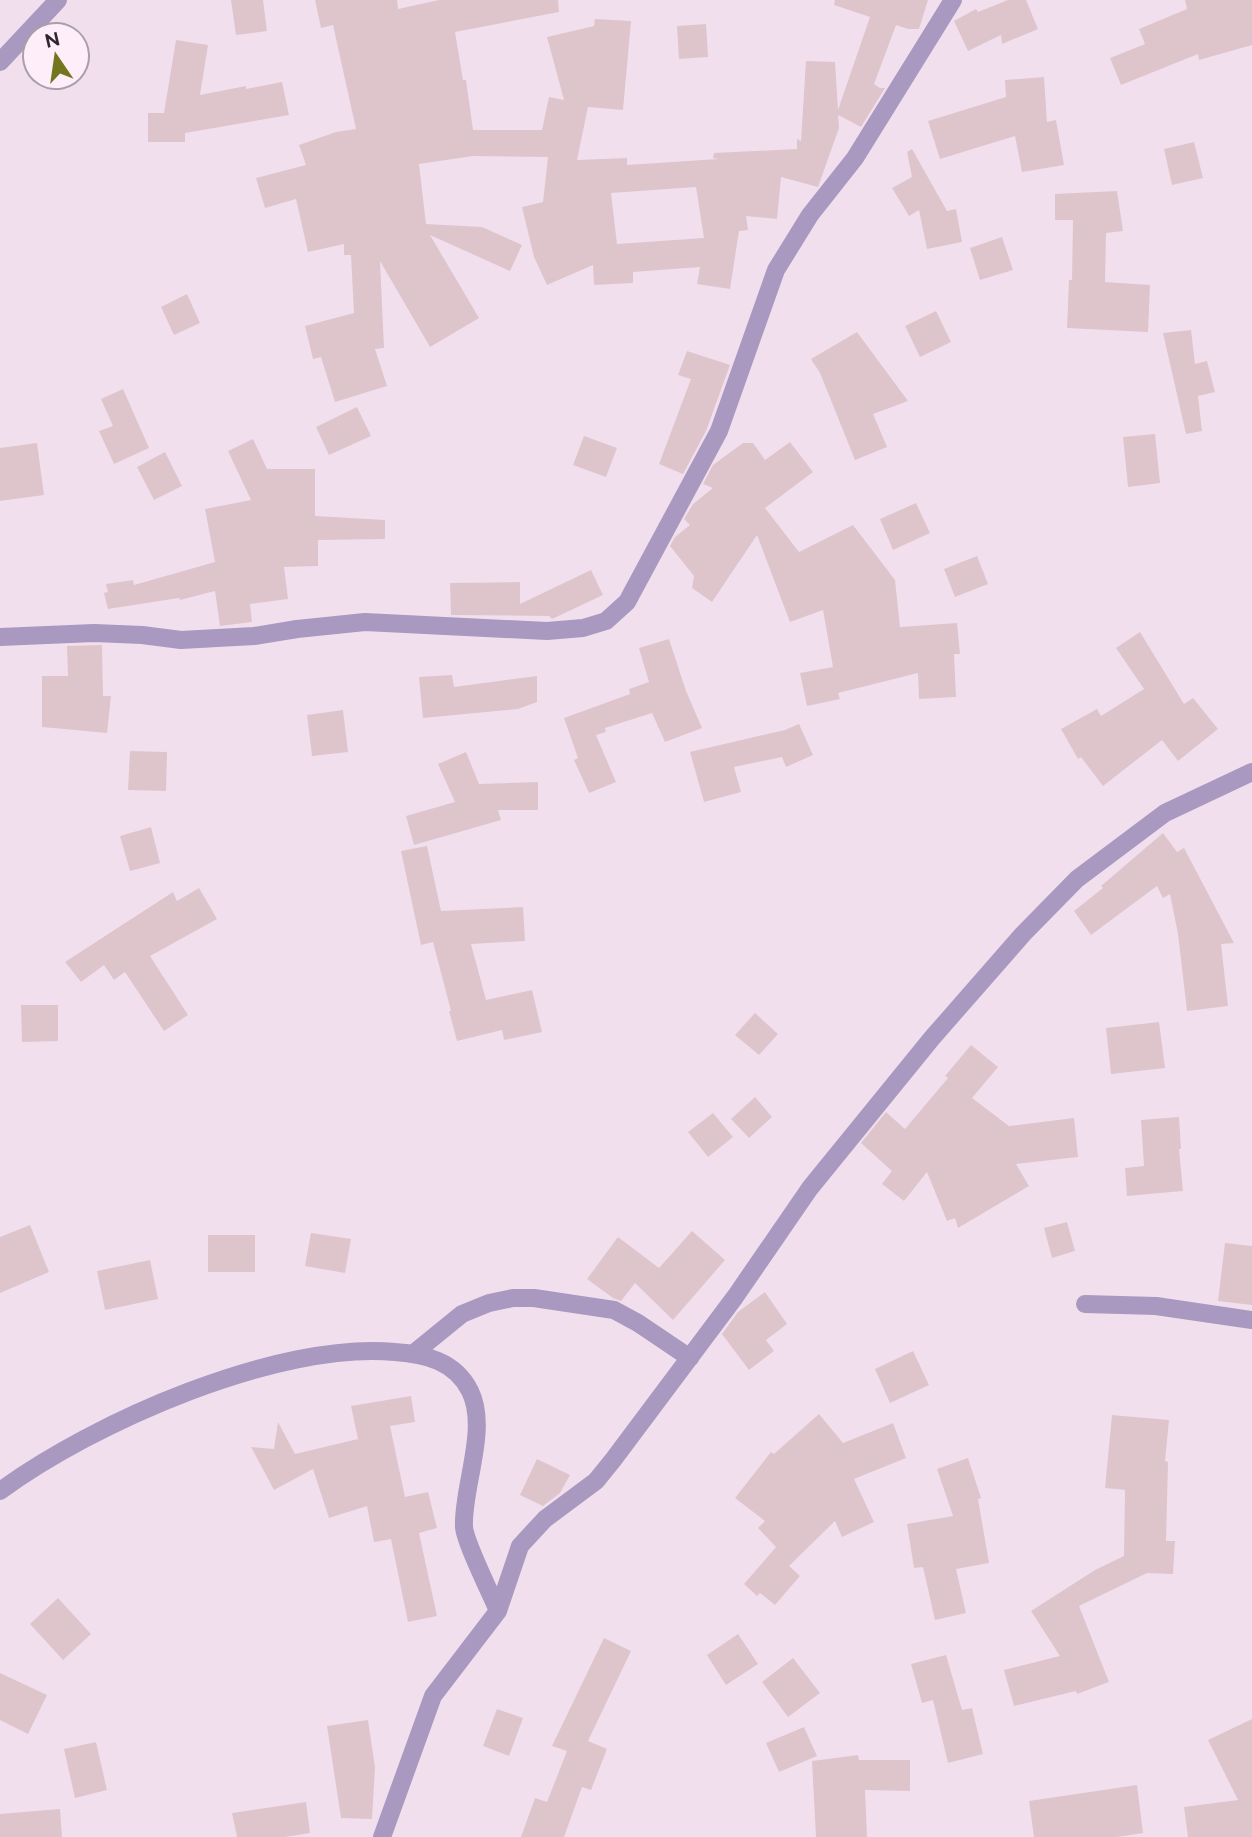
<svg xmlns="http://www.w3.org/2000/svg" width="1252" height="1837" viewBox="0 0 1252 1837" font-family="Raleway,sans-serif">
<rect width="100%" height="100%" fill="#f2dfee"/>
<path fill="#dec5cc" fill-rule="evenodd" d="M231 0H263L267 31 236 35Z
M315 0H397L398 9 439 0H558L559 12 455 32 463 80H466L473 130H542L549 97 564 100 547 37 594 26 595 19 631 21 623 110 588 107 577 160 627 158V165L718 159 713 158 714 153 797 149V139L801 141 806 61 835 62 838 110 870 17 834 5 835 0H928L919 29H908L896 25 874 84 880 88H885L861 127 838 115 839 128 818 187 781 177 777 219 746 216 748 230 739 231 730 289 697 284 700 267 633 272V283L594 285 593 265 547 285 534 257 522 207 543 202 548 157 473 156 419 164 426 224 482 227 522 245 510 271 430 235 479 318 430 347 380 261 384 348 375 349 387 386 335 402 321 357 313 359 305 326 354 313 351 255H344V244L308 252 296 199 265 208 256 178 306 165 299 145 336 132 356 129 333 25 321 28ZM696 187 704 238 617 244 611 193Z
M1008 0H1026L1038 29 1002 44 1001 35 968 51 954 21 976 9 978 12Z
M1185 0H1252V45L1199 60 1198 54 1121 85 1110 58 1145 44 1139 29 1187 9Z
M706 24 708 57 679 59 677 26Z
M176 40 208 45 200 95 246 86V89L282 82 289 115 185 133V142H148V113H164Z
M1044 77 1047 122 1056 120 1064 165 1022 172 1015 136 940 159 928 121 1006 97 1005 80Z
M1194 142 1203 178 1172 185 1164 149Z
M912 149 947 211 956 209 962 242 927 249 919 210 909 216 892 188 912 177 907 152Z
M1117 191 1123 231 1106 233 1105 282 1150 285 1148 332 1067 328 1069 280H1072L1073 220H1055V194Z
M1002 237 1013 270 980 280 970 248Z
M187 294 200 323 174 335 161 307Z
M936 311 951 342 920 357 905 326Z
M1191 330 1195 364 1207 361 1215 392 1198 396 1202 431 1186 434 1163 333Z
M857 332 908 401 873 414 887 447 855 460 820 373 811 359Z
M687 351 730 365 706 431 683 474 659 464 691 379 678 375Z
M123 389 149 448 114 464 99 431 113 426 101 399Z
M357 407 371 436 329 455 316 427Z
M1155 434 1160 483 1128 487 1123 437Z
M584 436 617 448 606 477 573 465Z
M253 439 267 469H315V516L385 520V539L318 540V566L284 567 288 599 250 604 252 622 220 626 215 591 180 600 179 598 108 609 104 593 108 592 106 584 133 580 134 585 215 562 205 509 251 500 228 451Z
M790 442 813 472 765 508 799 552 853 525 895 580 900 627 957 623 960 654H954L956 697 919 699 918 673 838 693 840 699 807 706 800 673 833 667 823 610 790 622 757 535 712 602 692 588 694 576 670 546 675 537 690 525 684 519 693 504 713 488 703 484 713 465 743 443H753L765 460Z
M37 443 44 495 0 501V448Z
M165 452 182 486 154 500 137 467Z
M916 503 930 533 893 550 880 519Z
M977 556 988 584 955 597 944 569Z
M591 570 603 595 552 619 549 616 451 615 450 583 520 582V604Z
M1140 632 1184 704 1193 698 1218 729 1178 761 1162 740 1103 786 1081 757 1078 759 1061 729 1097 709 1101 716 1144 689 1116 648Z
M669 639 686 691 702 728 665 742 652 713 605 728 606 732 596 735 616 782 589 793 574 760 578 758 564 718 630 694 629 689 649 682 639 648Z
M102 645 103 696H111L107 733 42 727V676H68L67 646Z
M452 675 454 687 537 676V702L518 709 423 718 419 677Z
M343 710 348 752 312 756 307 715Z
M799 724 813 755 786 767 782 757 734 767 741 792 704 802 690 752 785 730Z
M130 751 167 752 166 791 128 790Z
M466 752 479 784 538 782V810H498L501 820 414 845 406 816 455 802 438 764Z
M151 827 160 863 130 871 120 836Z
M1163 833 1177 852 1184 848 1234 943 1221 944 1228 1006 1187 1011 1178 934 1170 894 1163 898 1157 886 1091 935 1074 911 1103 888 1101 886Z
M427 846 441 911 523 907 525 941 471 944 486 1000 532 990 542 1032 504 1040 502 1030 457 1041 449 1011H451L433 942 421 945 401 851Z
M199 888 217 919 150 956 188 1015 164 1031 125 972 114 980 104 965 81 982 65 962 173 892 177 901Z
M21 1005H58V1041L22 1042Z
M755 1013 778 1034 759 1055 735 1035Z
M1159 1022 1165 1068 1111 1074 1106 1028Z
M971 1045 998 1067 972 1098 1009 1126 1074 1118 1078 1157 1016 1164 1029 1186 958 1228 955 1218 947 1221 927 1172 904 1201 882 1184 892 1171 861 1143 886 1112 905 1129 948 1078 945 1076Z
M755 1097 772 1117 749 1138 731 1119Z
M713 1113 733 1137 708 1157 688 1132Z
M1179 1117 1181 1149H1179L1183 1191 1127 1196 1125 1168 1144 1166 1141 1120Z
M1067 1222 1075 1251 1052 1258 1044 1228Z
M30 1225 49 1272 0 1293V1237Z
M692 1231 725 1260 673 1320 635 1283 621 1301 613 1298 587 1279 618 1237 659 1268Z
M311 1233 351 1239 345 1273 305 1266Z
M208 1235H255V1272H208Z
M1225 1243 1252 1246V1305L1218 1301Z
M150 1260 158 1299 105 1310 97 1271Z
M765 1292 787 1324 766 1340 774 1351 749 1370 722 1334 738 1312Z
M913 1351 929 1385 890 1403 875 1369Z
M411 1396 415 1422 390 1426 405 1497 428 1492 437 1528 419 1533 437 1616 408 1622 391 1539 374 1542 367 1506 329 1518 313 1469 274 1490 251 1447 274 1449 278 1422 295 1454 358 1439 351 1406Z
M819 1414 843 1443 893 1423 906 1458 854 1479 874 1522 842 1537 835 1521 789 1566 800 1576 775 1605 760 1593 757 1596 744 1584 776 1547 758 1528 765 1521 735 1498 771 1452 774 1454Z
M1112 1415 1169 1420 1165 1461 1168 1462 1166 1541H1175L1173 1574 1147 1573 1079 1606 1109 1682 1077 1694 1076 1691 1014 1706 1004 1670 1060 1656 1031 1611 1095 1570 1124 1556 1125 1490 1105 1488Z
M968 1458 981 1498 978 1499 989 1563 956 1569 966 1613 935 1620 923 1567 914 1568 907 1524 953 1516 937 1469Z
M537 1459 570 1475 560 1493 543 1506 520 1495Z
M58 1598 91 1634 63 1660 30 1624Z
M738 1634 758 1664 726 1685 707 1655Z
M604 1638 631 1651 588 1741 607 1749 591 1790 582 1787 564 1837H521L535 1798 547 1802 567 1751 552 1746Z
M946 1655 962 1710 972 1708 983 1754 948 1763 933 1700 922 1703 911 1664Z
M793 1658 820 1693 788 1717 762 1682Z
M0 1673 47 1695 28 1734 0 1720Z
M497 1709 523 1718 509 1756 483 1746Z
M1252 1719V1837H1188L1184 1807 1238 1800 1208 1740Z
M368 1720 375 1767 372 1819 341 1818 327 1726Z
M804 1727 817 1756 779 1772 766 1743Z
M96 1742 107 1790 75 1798 64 1749Z
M858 1755 859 1760H910V1791L865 1790 867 1837H816L812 1761Z
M1137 1785 1143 1833 1117 1837H1034L1029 1801Z
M306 1802 310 1833 285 1837H237L232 1813Z
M60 1809 62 1837H0V1814Z"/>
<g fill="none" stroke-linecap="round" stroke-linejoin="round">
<path stroke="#a998bf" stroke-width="18" d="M0 62 58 0
M0 637 94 633 142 635 181 640 254 636 297 629 365 622 547 631 583 628 606 621 627 602 719 431 776 270 810 215 855 158 953 0
M1085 1304 1156 1306 1252 1320
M414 1353 462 1314 489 1303 513 1298H534L614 1310 638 1323 690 1358
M0 1491C94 1422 278 1341 395 1352 425 1354 455 1361 470 1391 489 1429 462 1488 464 1527 465 1542 491 1594 498 1611
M382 1837 433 1696 498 1611 520 1546 545 1519 596 1481 613 1460 735 1297 810 1188 932 1038 1023 934 1077 879 1165 813 1252 772"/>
</g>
<g transform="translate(56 56) rotate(347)"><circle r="33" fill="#fdeefa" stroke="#aa9ea8" stroke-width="2"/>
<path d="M0-5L12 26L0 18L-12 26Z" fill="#74761e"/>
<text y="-10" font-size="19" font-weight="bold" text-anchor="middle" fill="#2e272d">N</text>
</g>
</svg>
